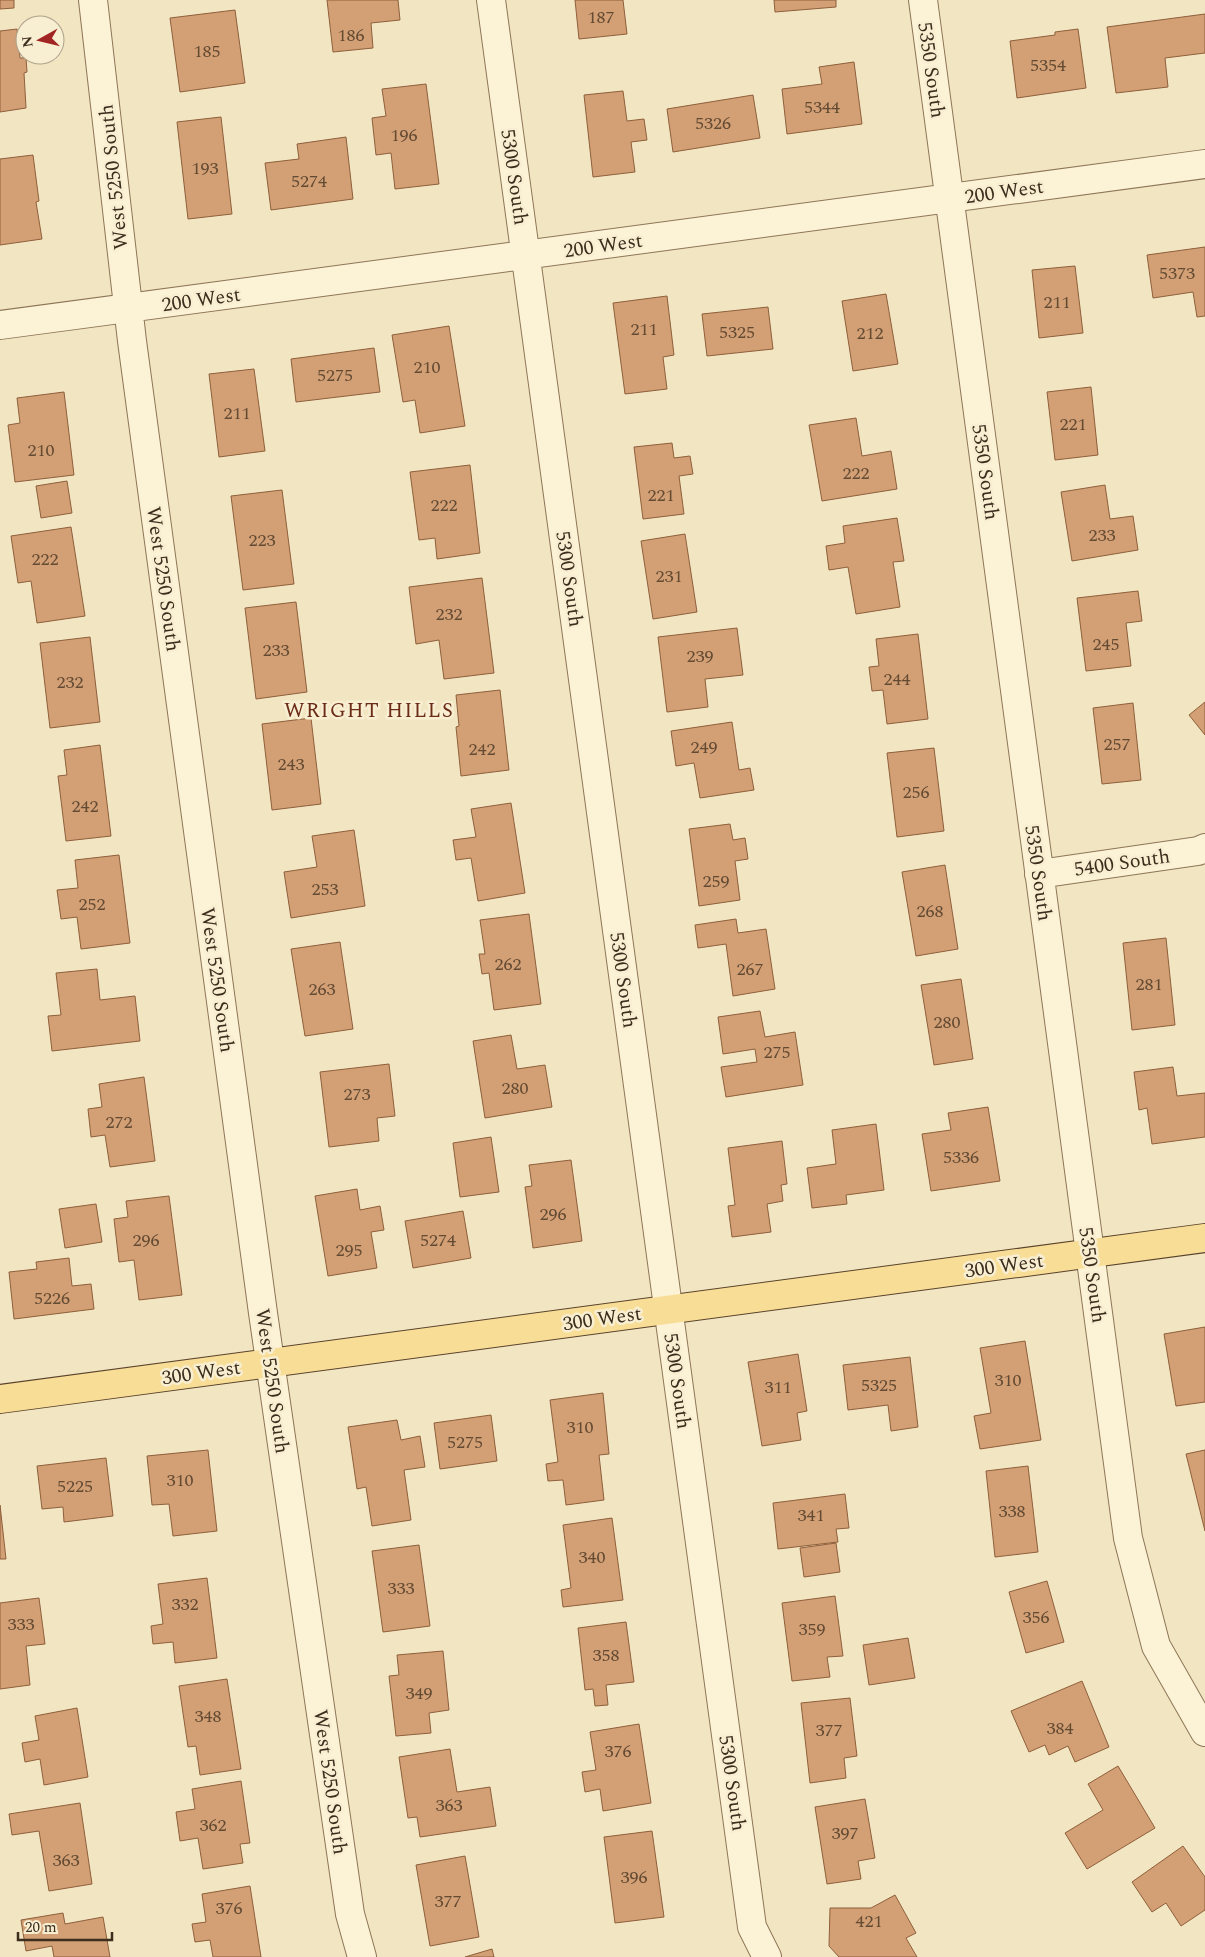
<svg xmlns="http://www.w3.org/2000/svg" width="1205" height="1957" viewBox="0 0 1205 1957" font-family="Spectral,serif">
<rect width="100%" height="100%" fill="#f2e5c2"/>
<path fill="#d39f74" stroke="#8e5f3b" d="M0 0H14V8L0 9Z
M327 0H398L400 20 371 23 373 48 333 52Z
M575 0H623L627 34 579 39Z
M774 0H836V7L775 12Z
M235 10 245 83 180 92 170 18Z
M1205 14V53L1165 58 1168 87 1116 93 1107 27Z
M17 29 20 58H26L27 72 24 73 26 108 0 112V31Z
M1078 29 1086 88 1017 98 1010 41 1055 35V32Z
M854 62 862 124 787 134 782 89 822 84 819 67Z
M426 84 439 184 395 189 391 153 376 155 372 118 386 116 382 89Z
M623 91 627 121 644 119 647 140 631 142 635 172 593 177 584 95Z
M753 95 760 138 673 152 667 109Z
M221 117 232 214 188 219 177 122Z
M346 137 353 199 271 210 265 163 299 159 297 144Z
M33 155 39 201 36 202 42 239 0 245V159Z
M1205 247V316L1197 317 1193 292 1153 298 1147 255Z
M1075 266 1083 333 1039 338 1032 270Z
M886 294 898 364 853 371 842 301Z
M667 296 674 355 663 357 667 389 625 394 613 303Z
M768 307 773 349 707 356 702 314Z
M449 326 465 426 420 433 415 400 403 402 392 335Z
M374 348 380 392 296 402 291 359Z
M254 369 265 451 219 457 209 374Z
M1091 387 1098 455 1055 460 1047 392Z
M64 392 74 475 15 482 8 425 20 423 17 398Z
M856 418 862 456 891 451 897 489 822 501 809 425Z
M672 443 674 458 690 456 693 474 679 476 684 514 643 519 634 447Z
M470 465 480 553 437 559 435 538 419 540 410 472Z
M67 481 72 513 41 518 36 486Z
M1105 485 1110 519 1133 516 1138 550 1072 561 1061 492Z
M282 490 294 584 243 590 231 496Z
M897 518 904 561 893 562 900 607 856 614 848 567 829 570 826 546 845 543 843 526Z
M71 527 85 616 37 623 31 581 18 583 11 536Z
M685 534 697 612 653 619 641 541Z
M482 578 494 673 444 679 439 640 416 644 409 587Z
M1138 591 1142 621 1126 623 1131 666 1086 671 1077 598Z
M296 602 307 692 256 699 245 608Z
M737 628 743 675 705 679 708 707 667 712 658 637Z
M918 634 928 719 887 724 883 690 872 691 869 667 879 666 876 639Z
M90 637 100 722 50 728 40 643Z
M500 690 509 770 461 776 456 727 459 726 456 695Z
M1205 702V735L1189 715Z
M1133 703 1141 780 1102 784 1093 708Z
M311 718 321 804 272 810 262 724Z
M732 722 739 770 750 768 754 790 700 798 694 763 676 766 671 731Z
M100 745 111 836 66 841 58 776 67 775 64 750Z
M934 748 944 831 897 837 887 753Z
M511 803 525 893 478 901 471 858 456 860 453 840 476 837 471 809Z
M730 824 733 840 745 838 748 859 735 861 740 900 699 906 689 829Z
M354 830 365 906 291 918 284 872 317 867 312 836Z
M119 855 130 943 81 949 77 917 61 919 57 890 78 888 75 860Z
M945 865 958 949 916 956 902 872Z
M529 914 541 1004 494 1010 489 973 482 974 479 954H485L480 920Z
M736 919 738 933 766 929 775 989 733 996 726 944 698 948 695 925Z
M1166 938 1175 1025 1132 1030 1123 943Z
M340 942 353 1029 305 1036 291 949Z
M97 969 100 1000 135 996 140 1041 52 1051 48 1016 61 1015 56 973Z
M961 979 973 1059 934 1065 921 985Z
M760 1011 765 1037 795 1032 803 1085 726 1097 721 1067 757 1062 755 1049 723 1054 718 1017Z
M511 1035 517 1069 545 1065 552 1107 485 1118 473 1041Z
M389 1064 395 1116 377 1118 379 1141 329 1147 320 1072Z
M1173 1067 1177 1096 1205 1093V1137L1152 1144 1147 1108 1139 1110 1134 1072Z
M144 1077 155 1161 110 1167 105 1135 91 1137 88 1109 102 1107 99 1084Z
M988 1107 1000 1181 931 1191 922 1134 951 1130 948 1113Z
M876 1124 884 1190 846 1195 847 1204 812 1208 807 1168 836 1164 832 1130Z
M491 1137 499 1192 460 1197 453 1143Z
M782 1141 787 1184 781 1185 783 1201 767 1204 771 1232 732 1237 728 1206 735 1205 728 1148Z
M571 1160 582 1241 533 1248 525 1187 532 1186 529 1165Z
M357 1189 360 1210 380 1206 384 1230 371 1232 377 1268 328 1276 315 1196Z
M169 1196 182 1295 139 1300 134 1260 119 1262 114 1219 128 1217 126 1201Z
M96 1204 102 1242 65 1248 59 1209Z
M463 1211 471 1258 413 1268 405 1221Z
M69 1258 72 1286 91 1284 94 1309 14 1319 9 1272 37 1269 36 1262Z
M1205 1327V1402L1176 1406 1164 1334Z
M1025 1341 1041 1440 980 1449 974 1416 991 1413 980 1348Z
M798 1354 807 1411 797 1413 801 1440 762 1446 748 1362Z
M910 1357 918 1427 891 1431 888 1405 848 1410 843 1365Z
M603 1393 609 1454 599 1455 604 1500 566 1505 563 1480 548 1481 546 1464 558 1462 550 1400Z
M491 1415 497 1461 440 1469 434 1423Z
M397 1420 401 1440 420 1436 425 1467 404 1470 411 1520 372 1526 366 1487 357 1489 348 1427Z
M208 1450 217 1531 173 1536 169 1504 152 1505 147 1456Z
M1205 1450V1531L1186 1454Z
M106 1458 113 1516 64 1522 63 1507 42 1509 37 1466Z
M1028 1466 1038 1552 995 1557 986 1471Z
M845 1494 849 1528 836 1529 838 1542 778 1549 773 1503Z
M0 1505 6 1559H0Z
M612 1518 623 1600 563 1607 561 1590 571 1588 563 1525Z
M836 1543 840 1572 804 1577 800 1548Z
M419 1545 430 1626 383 1632 372 1551Z
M207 1578 217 1658 175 1663 173 1642 153 1644 151 1626 163 1624 158 1584Z
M1047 1581 1064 1642 1026 1653 1009 1592Z
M835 1596 843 1656 827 1657 830 1677 792 1681 782 1603Z
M39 1598 45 1644 26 1646 30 1685 0 1689V1603Z
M626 1622 634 1682 606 1685 608 1705 595 1706 593 1689 585 1690 578 1628Z
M908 1638 915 1678 869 1685 863 1645Z
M443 1651 449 1710 429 1713 431 1733 396 1736 389 1676 399 1675 397 1655Z
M227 1679 241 1769 200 1775 196 1746 188 1747 179 1686Z
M1082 1681 1109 1747 1075 1762 1068 1746 1049 1755 1045 1745 1029 1752 1011 1711Z
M850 1698 857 1756 844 1758 846 1778 810 1783 801 1703Z
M77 1708 88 1777 44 1785 40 1759 25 1762 22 1743 39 1740 35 1716Z
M639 1724 651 1803 603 1811 600 1789 585 1792 582 1772 596 1770 590 1732Z
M450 1749 457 1792 490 1787 496 1826 420 1837 417 1817 408 1818 399 1757Z
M1118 1766 1155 1828 1087 1869 1065 1833 1103 1810 1088 1784Z
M241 1781 250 1843 240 1844 243 1863 203 1869 198 1838 180 1841 176 1812 195 1809 192 1789Z
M865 1799 875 1858 858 1861 861 1879 827 1884 815 1807Z
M80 1803 92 1884 49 1891 39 1831 12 1835 9 1814Z
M652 1831 664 1917 615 1923 604 1837Z
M1183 1846 1205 1877V1910L1181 1926 1166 1903 1152 1912 1132 1882Z
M465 1856 479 1937 430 1946 416 1865Z
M250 1886 261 1957H213L210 1940 195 1942 192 1924 206 1922 202 1894Z
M895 1895 916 1933 906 1938 917 1957H839L829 1946 830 1908H871Z
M63 1913 65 1924 103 1917 110 1957H54L52 1946 26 1951 21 1920Z
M492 1949 494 1957H465Z"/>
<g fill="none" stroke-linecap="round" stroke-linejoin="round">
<defs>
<path id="minor" d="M93 0 132 341 263 1313 350 1914 362 1957
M491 0 752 1927 767 1957
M923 0 1128 1538 1156 1646 1205 1732
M0 325 1205 164
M1039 874 1198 851 1205 848"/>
<path id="major" d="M0 1399 1205 1238"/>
</defs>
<use href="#minor" stroke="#8d7657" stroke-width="30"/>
<use href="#major" stroke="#5a432c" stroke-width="30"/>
<use href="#minor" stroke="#fcf2d6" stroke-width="28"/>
<use href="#major" stroke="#f8dd96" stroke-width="28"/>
</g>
<g text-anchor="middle" stroke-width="5" stroke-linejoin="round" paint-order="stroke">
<g font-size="18" fill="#624a33">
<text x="601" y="23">187</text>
<text x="351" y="41">186</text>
<text x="207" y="57">185</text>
<text x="1048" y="71">5354</text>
<text x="822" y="113">5344</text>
<text x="713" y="129">5326</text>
<text x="404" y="141">196</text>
<text x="205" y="174">193</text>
<text x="309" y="187">5274</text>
<text x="1177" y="279">5373</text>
<text x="1057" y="308">211</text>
<text x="644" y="335">211</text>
<text x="737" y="338">5325</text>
<text x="870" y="339">212</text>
<text x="427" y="373">210</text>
<text x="335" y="381">5275</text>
<text x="237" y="419">211</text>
<text x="1073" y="430">221</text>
<text x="41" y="456">210</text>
<text x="856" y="479">222</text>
<text x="661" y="501">221</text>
<text x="444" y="511">222</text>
<text x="1102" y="541">233</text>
<text x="262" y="546">223</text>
<text x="45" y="565">222</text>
<text x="669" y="582">231</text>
<text x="449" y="620">232</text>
<text x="1106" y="650">245</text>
<text x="276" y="656">233</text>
<text x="700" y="662">239</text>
<text x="897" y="685">244</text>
<text x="70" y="688">232</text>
<text x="1117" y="750">257</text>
<text x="704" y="753">249</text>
<text x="482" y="755">242</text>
<text x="291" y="770">243</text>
<text x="916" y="798">256</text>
<text x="85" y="812">242</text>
<text x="716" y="887">259</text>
<text x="325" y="895">253</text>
<text x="92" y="910">252</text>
<text x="930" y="917">268</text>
<text x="508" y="970">262</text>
<text x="750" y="975">267</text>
<text x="1149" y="990">281</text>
<text x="322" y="995">263</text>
<text x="947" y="1028">280</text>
<text x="777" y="1058">275</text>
<text x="515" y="1094">280</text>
<text x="357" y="1100">273</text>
<text x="119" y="1128">272</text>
<text x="961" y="1163">5336</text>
<text x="553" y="1220">296</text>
<text x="146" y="1246">296</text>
<text x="438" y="1246">5274</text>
<text x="349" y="1256">295</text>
<text x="52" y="1304">5226</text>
<text x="1008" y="1386">310</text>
<text x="879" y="1391">5325</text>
<text x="778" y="1393">311</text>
<text x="580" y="1433">310</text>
<text x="465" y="1448">5275</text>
<text x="180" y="1486">310</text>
<text x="75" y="1492">5225</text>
<text x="1012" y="1517">338</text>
<text x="811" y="1521">341</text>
<text x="592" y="1563">340</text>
<text x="401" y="1594">333</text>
<text x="185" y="1610">332</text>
<text x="1036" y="1623">356</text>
<text x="21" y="1630">333</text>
<text x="812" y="1635">359</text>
<text x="606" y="1661">358</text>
<text x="419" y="1699">349</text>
<text x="208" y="1722">348</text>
<text x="1060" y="1734">384</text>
<text x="829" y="1736">377</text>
<text x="618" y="1757">376</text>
<text x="449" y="1811">363</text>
<text x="213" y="1831">362</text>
<text x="845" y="1839">397</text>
<text x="66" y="1866">363</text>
<text x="634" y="1883">396</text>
<text x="448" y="1907">377</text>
<text x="229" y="1914">376</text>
<text x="869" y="1927">421</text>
</g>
<g font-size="20" fill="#3c2d1d" stroke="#f8efd2">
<text transform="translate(932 70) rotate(82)" y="7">5350 South</text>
<text transform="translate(113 177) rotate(-96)" y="7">West 5250 South</text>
<text transform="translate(515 177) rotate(82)" y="7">5300 South</text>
<text transform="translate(1004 191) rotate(-8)" y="7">200 West</text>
<text transform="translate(603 245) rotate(-8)" y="7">200 West</text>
<text transform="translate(201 299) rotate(-8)" y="7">200 West</text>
<text transform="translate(986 472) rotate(82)" y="7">5350 South</text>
<text transform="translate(164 579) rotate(82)" y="7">West 5250 South</text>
<text transform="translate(570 579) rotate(82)" y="7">5300 South</text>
<text transform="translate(1122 862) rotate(-8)" y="7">5400 South</text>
<text transform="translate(1039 873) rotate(82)" y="7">5350 South</text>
<text transform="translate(218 980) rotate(82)" y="7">West 5250 South</text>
<text transform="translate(624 980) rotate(82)" y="7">5300 South</text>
<text transform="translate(1004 1265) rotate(-8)" y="7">300 West</text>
<text transform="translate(1093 1275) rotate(82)" y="7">5350 South</text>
<text transform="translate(602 1318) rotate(-8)" y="7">300 West</text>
<text transform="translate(201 1372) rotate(-8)" y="7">300 West</text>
<text transform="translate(273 1381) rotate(82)" y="7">West 5250 South</text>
<text transform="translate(678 1381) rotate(82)" y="7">5300 South</text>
<text transform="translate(331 1782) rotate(82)" y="7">West 5250 South</text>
<text transform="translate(733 1783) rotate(82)" y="7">5300 South</text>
</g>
<g font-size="21" letter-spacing="1" fill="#6c2d18" stroke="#f8efd2">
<text x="369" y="717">WRIGHT HILLS</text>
</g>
</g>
<g transform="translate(40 40) rotate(262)"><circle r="24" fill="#f8efd2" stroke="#ada18a"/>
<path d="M0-4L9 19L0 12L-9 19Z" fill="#a12522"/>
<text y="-8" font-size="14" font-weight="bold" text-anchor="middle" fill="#3c2d1d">N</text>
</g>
<path d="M18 1932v8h94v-8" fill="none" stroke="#3c2d1d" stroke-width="2.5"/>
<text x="25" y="1932" font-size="15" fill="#3c2d1d" stroke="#f8efd2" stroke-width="4" paint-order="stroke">20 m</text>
</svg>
